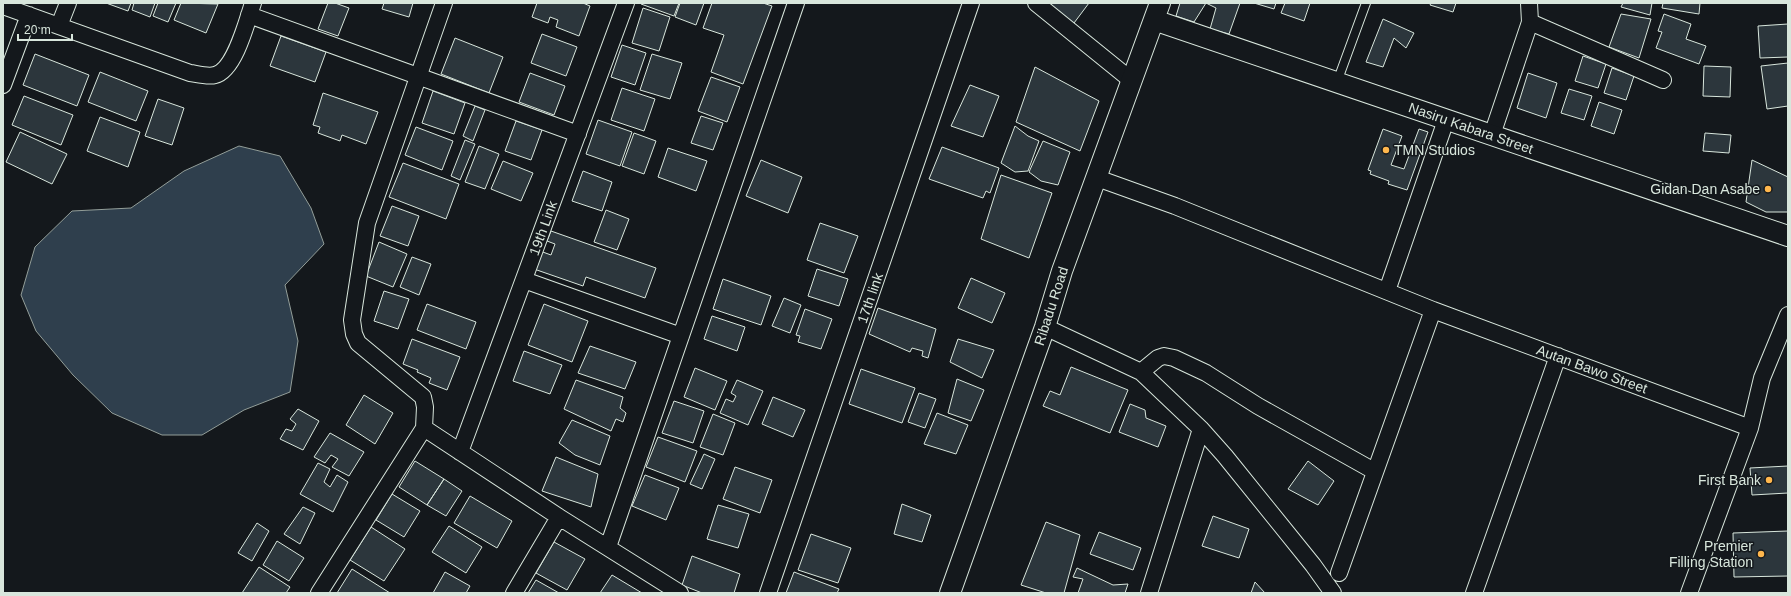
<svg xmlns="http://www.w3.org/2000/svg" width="1791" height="596" viewBox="0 0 1791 596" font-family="Helvetica,sans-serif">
<rect width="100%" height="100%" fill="#14181c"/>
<path fill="#2f3f4d" stroke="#939e99" d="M239 146 280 156 311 208 324 244 285 285 298 341 290 392 244 410 202 435H162L112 413 73 375 36 331 21 295 35 247 72 211 131 208 184 171Z"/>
<path fill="#2c363c" stroke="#d8e6dc" d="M106 3H131L128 11Z
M134 3H155L150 17 132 10Z
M158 3H176L168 22 153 16Z
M181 3 218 4 206 33 174 20Z
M328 3H335L349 8 338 36 318 29Z
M384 3H413L409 17 382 9Z
M537 3H583L590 6 579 36 556 27 558 20 550 17 548 23 532 17Z
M642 3H679L674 16 641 4Z
M680 3H704L696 25 675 17Z
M712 3H763L772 6 743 84 711 72 724 35 703 28Z
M1043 3H1089L1071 27Z
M1180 3H1206L1194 22 1176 16Z
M1206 3H1240L1229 34 1210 29 1216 8Z
M1254 3H1276L1274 9Z
M1285 3H1310L1304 21 1281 13Z
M1431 3H1456L1453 12 1430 5Z
M1623 3H1652L1650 15 1621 7Z
M1663 3H1700L1699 14 1662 8Z
M643 8 670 17 659 51 632 43Z
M1621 14 1651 19 1639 58 1609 47Z
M1664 14 1691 24 1686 39 1706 46 1699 64 1656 48 1662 32 1658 31Z
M1383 19 1414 33 1406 48 1394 38 1383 67 1366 62Z
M1788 24V57L1760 58 1758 26Z
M542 34 577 47 566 76 531 63Z
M281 36 326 52 315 82 270 66Z
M455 38 503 57 489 93 441 74Z
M622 45 646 53 635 85 611 77Z
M35 54 89 75 77 106 23 85Z
M652 54 682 63 670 99 640 90Z
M1583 56 1606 64 1598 88 1575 81Z
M1788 63V106L1767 109 1761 66Z
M1704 66 1731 67 1730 97 1703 96Z
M1035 67 1099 101 1080 151 1016 122Z
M1612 68 1634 76 1626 100 1604 93Z
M100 72 148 91 136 121 88 102Z
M530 73 565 86 554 115 519 102Z
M1528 73 1557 83 1546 118 1517 108Z
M711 77 740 87 727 122 698 111Z
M970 85 999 96 983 137 951 126Z
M622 88 655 99 644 131 611 120Z
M1569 89 1592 96 1584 120 1561 113Z
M433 91 465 103 454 134 422 123Z
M323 93 378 112 366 144 342 135 340 141 318 133 320 127 313 125Z
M24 96 73 115 61 145 12 125Z
M158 99 184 108 172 145 145 136Z
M1599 102 1622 110 1614 134 1591 126Z
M475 106 485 110 473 141 463 136Z
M701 116 723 123 713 150 691 143Z
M100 117 140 132 128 167 87 151Z
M598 120 632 132 620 166 586 154Z
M516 121 542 130 531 160 505 151Z
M1015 126 1028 136 1039 141 1028 171 1015 172 1001 163Z
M416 127 453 141 442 170 405 155Z
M1383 129 1402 136 1391 165 1404 169 1419 129 1428 132 1407 190 1388 184 1389 181 1370 174 1371 171 1368 170Z
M20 132 67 154 52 184 6 162Z
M634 133 656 141 644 174 622 166Z
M1705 133 1731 135 1729 153 1703 151Z
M465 140 475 144 460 180 451 176Z
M1043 141 1070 152 1058 185 1041 181 1029 172Z
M479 146 499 154 485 189 465 182Z
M942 147 999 168 990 193 986 191 983 198 929 179Z
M668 148 707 161 696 191 658 177Z
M761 160 802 177 788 213 746 196Z
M1752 160 1788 177V212H1766L1746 202Z
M503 161 533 173 521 201 491 189Z
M403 163 459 184 446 219 389 197Z
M583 171 612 182 602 211 572 201Z
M1001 175 1052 193 1029 258 981 239Z
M392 206 419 216 408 246 380 236Z
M606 210 629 219 617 250 594 242Z
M820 223 858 236 844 273 807 260Z
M551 231 656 268 645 298 586 277 583 286 534 269 540 251 551 255 555 244 547 241Z
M379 242 407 254 393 287 366 276Z
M412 257 431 264 419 295 400 287Z
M817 269 848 279 839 306 808 296Z
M971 278 1005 293 992 323 958 308Z
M723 279 771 296 761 325 713 309Z
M384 291 409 299 398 329 374 321Z
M784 298 801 305 790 333 772 326Z
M427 304 476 322 466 349 417 330Z
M544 304 588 321 572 362 528 345Z
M878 308 936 329 928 358 922 356 923 351 912 348 910 352 869 334Z
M805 309 832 319 821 349 798 342 800 336 796 335Z
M712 316 745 327 737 351 704 339Z
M412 339 460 357 447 390 429 383 431 378 417 372 418 370 403 364Z
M958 339 994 350 982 378 950 362Z
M590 346 636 362 625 389 578 373Z
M524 351 562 365 550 394 513 381Z
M1071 367 1128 390 1110 433 1043 406 1050 391 1060 395Z
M695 368 727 381 715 410 684 397Z
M861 369 915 388 902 423 849 404Z
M957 379 984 390 971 421 948 413Z
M576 380 623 397 620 408 626 413 623 422 616 419 611 431 564 409Z
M737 380 763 391 748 425 720 413 726 399 733 402 736 396 731 393Z
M919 393 936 399 925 428 908 422Z
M364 395 393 413 375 444 346 425Z
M773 397 805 410 793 437 762 424Z
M674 401 704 411 693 443 662 433Z
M1130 404 1145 410 1146 418 1166 426 1158 447 1119 432Z
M298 409 319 421 303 450 280 439 286 429 292 431 296 424 290 419Z
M937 413 968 425 956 454 924 444Z
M713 414 735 423 723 455 700 447Z
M572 420 610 436 600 465 575 455 559 443Z
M330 433 364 452 349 476 332 467 338 459 331 455 325 463 314 457Z
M658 437 697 451 685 482 646 467Z
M704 454 715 459 702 489 690 484Z
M556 457 598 474 591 507 542 491Z
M415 461 444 479 427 505 399 487Z
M1308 461 1334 481 1318 505 1288 489Z
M318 463 330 469 324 482 330 487 337 475 348 482 333 512 300 494Z
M1788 466V493L1752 495 1750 468Z
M735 467 772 480 760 513 723 499Z
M645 475 679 488 666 520 632 506Z
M444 479 462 491 446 516 427 505Z
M392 494 420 511 404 537 376 520Z
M470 496 512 521 497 548 454 523Z
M902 504 931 515 922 542 894 534Z
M718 505 749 514 738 548 707 539Z
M303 507 315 513 300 544 284 534Z
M1213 516 1249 529 1239 558 1202 546Z
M1046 522 1080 535 1064 593H1046L1021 585Z
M257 523 269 531 252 561 238 553Z
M449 526 482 547 466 573 432 552Z
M371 527 405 549 384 581 350 560Z
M1788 531V576L1734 577 1733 533Z
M1099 532 1141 548 1133 570 1090 554Z
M811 534 851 548 838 583 798 570Z
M277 541 304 558 289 581 263 565Z
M554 542 585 559 567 590 536 573Z
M692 556 740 574 734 593H702L682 585Z
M259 567 290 587 286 593H242Z
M1077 568 1113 585 1128 584 1125 593H1078L1083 579 1073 577Z
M352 569 390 593H337Z
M445 572 470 586 466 593H433Z
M794 572 839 589 837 593H786Z
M612 575 642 593H600Z
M536 580 559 593H528Z
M1255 582 1265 593H1251Z"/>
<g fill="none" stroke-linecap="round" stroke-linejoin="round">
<defs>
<path id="service" d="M1337 82 1366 3"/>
<path id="minor" d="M444 3 367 223 352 320 354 334 358 343 423 397 425 407 424 428 559 517
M1036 3 1131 80
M3 6 190 73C197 74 208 77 215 75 235 70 247 21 253 3
M249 15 578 134
M1530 22 1663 80
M59 26 68 3
M3 85 29 15
M1492 135 1530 22 1529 3
M1097 178 1175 206 1433 310 1339 573
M524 280 681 336
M1387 291 1446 120
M1433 310 1750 428
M1045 327 1141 372 1201 429 1225 456 1313 565 1333 593
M1141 372 1158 358 1164 356 1174 358 1206 373 1258 406 1374 471
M460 452 626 3
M608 547 796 3
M319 593 424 428
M514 593 559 517 680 593
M768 593 971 3
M1149 593 1201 429
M1474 593 1558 356
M1689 593 1750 428 1762 378 1788 315"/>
<path id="tertiary" d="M1154 20 1788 236
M950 593 1045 327 1062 271 1160 3"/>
</defs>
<use href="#service" stroke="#d8e6dc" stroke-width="10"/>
<use href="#minor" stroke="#d8e6dc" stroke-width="18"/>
<use href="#tertiary" stroke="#d8e6dc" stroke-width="22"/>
<use href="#service" stroke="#14181c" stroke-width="8"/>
<use href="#minor" stroke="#14181c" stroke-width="16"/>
<use href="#tertiary" stroke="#14181c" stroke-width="20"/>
</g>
<g fill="#ffb74d" stroke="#14181c" stroke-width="1.5">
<circle cx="1386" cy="150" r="4"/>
<circle cx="1768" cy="189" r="4"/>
<circle cx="1769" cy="480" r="4"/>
<circle cx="1761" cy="554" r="4"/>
</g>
<g text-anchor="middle" stroke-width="3" stroke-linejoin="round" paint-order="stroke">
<g font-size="14" fill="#d8e6dc" stroke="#14181c">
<text transform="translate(1471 128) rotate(19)" y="5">Nasiru Kabara Street</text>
<text transform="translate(543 228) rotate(-70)" y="5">19th Link</text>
<text transform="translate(870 298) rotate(-71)" y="5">17th link</text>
<text transform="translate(1051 306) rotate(-72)" y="5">Ribadu Road</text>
<text transform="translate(1592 369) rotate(20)" y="5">Autan Bawo Street</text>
</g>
<g font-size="14" fill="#d8e6dc" stroke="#14181c" text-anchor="end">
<text x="1394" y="155" text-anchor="start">TMN Studios</text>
<text x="1760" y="194">Gidan Dan Asabe</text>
<text x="1761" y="485">First Bank</text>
<text x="1753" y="551">Premier<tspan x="1753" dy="16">Filling Station</tspan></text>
</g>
</g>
<rect width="1791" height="596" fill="none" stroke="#d8e6dc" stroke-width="8"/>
<path d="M18 34v6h54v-6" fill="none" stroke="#d8e6dc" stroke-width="2"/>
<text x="24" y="34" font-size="12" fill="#d8e6dc" stroke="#14181c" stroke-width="3" paint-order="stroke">20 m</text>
</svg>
